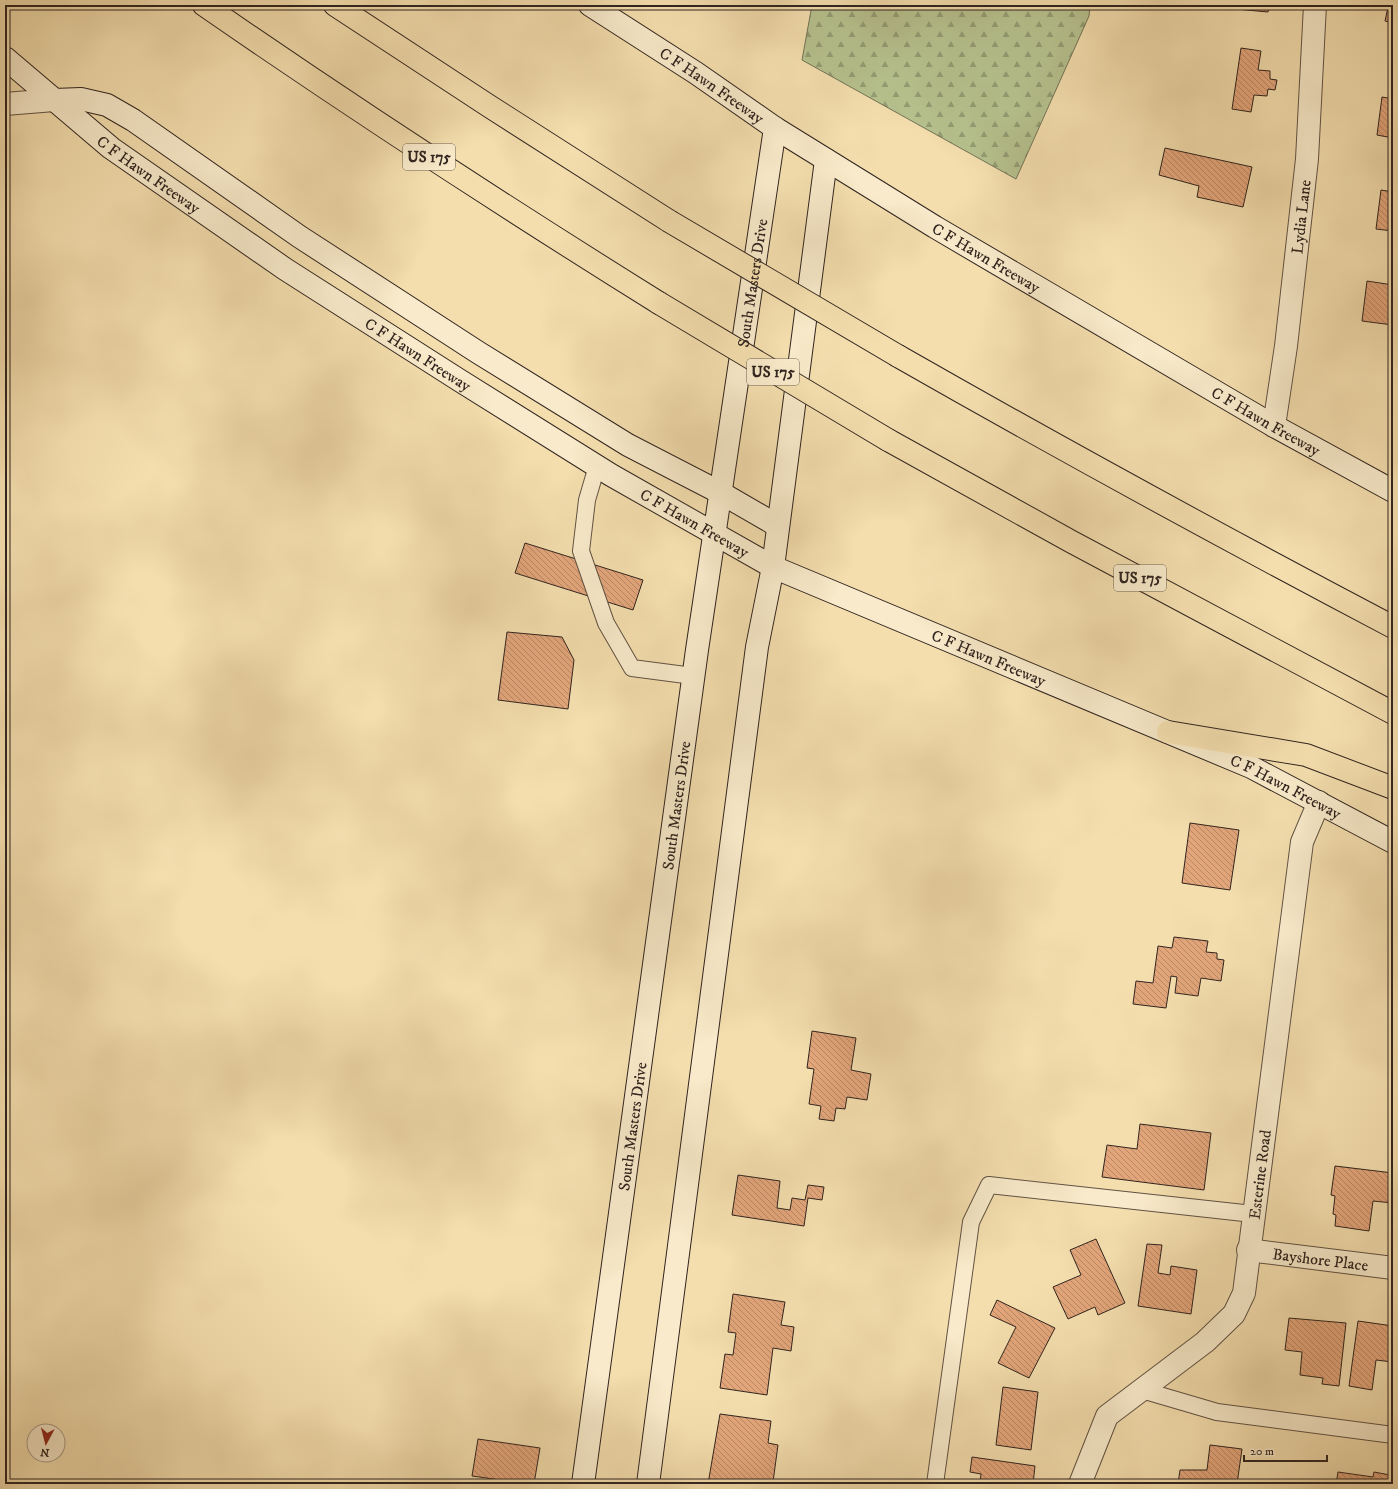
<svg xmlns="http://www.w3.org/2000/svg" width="1398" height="1489" viewBox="0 0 1398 1489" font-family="'IM FELL DW Pica',serif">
<defs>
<pattern id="forest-firs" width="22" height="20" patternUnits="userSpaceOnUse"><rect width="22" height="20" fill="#b6c28f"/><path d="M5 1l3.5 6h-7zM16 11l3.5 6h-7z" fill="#949d74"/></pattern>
<pattern id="building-back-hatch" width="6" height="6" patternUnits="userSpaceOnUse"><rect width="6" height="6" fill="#e3a67b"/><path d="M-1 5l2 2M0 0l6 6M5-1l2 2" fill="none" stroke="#b88764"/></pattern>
</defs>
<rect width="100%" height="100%" fill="#f4deae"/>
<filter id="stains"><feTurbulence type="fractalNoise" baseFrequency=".005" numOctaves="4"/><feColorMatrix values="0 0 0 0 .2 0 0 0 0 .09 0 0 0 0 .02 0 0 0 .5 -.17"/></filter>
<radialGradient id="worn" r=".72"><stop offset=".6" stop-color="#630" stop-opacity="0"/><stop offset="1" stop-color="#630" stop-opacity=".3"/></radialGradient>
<path fill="url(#forest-firs)" stroke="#737357" d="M812 5H1090L1089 16 1016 179 802 60Z"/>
<path fill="url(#building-back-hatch)" stroke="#30241f" d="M1237 5H1269L1268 12 1236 9Z
M1381 5H1393V23L1385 21 1388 7Z
M1241 48 1261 51 1258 70 1270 71V79L1277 80 1275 90 1268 89 1267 96 1254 95 1251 112 1232 109Z
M1382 97 1393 99V138L1377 135Z
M1165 148 1252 167 1243 207 1197 197 1199 186 1159 175Z
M1381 190 1393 192V231L1376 229Z
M1367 281 1393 285V325L1362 321Z
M525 543 643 580 633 610 515 573Z
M507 632 562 637 574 660 568 709 498 700Z
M1190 823 1239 830 1230 890 1182 883Z
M1174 937 1208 941 1206 952 1217 953V959L1224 960 1221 981 1201 978 1198 996 1175 993 1177 977 1171 976 1166 1008 1133 1004 1136 981 1153 983 1158 946 1172 948Z
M812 1031 856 1038 851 1070 871 1074 867 1100 847 1097 845 1109 836 1108 834 1121 819 1119 821 1106 809 1104 814 1069 807 1068Z
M1140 1124 1211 1133 1204 1190 1102 1177 1107 1145 1137 1149Z
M1335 1166 1393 1173V1203L1373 1201 1369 1231 1335 1226 1336 1215 1333 1214 1335 1196 1331 1195Z
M738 1175 780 1181 777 1208 790 1210 792 1198 805 1200 808 1185 824 1187 822 1200 808 1198 804 1226 732 1215Z
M1096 1239 1125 1303 1098 1315 1095 1307 1068 1319 1053 1287 1081 1275 1070 1250Z
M1147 1244 1162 1245 1158 1273 1170 1275 1171 1266 1197 1270 1191 1314 1138 1306Z
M733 1294 785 1302 781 1325 794 1327 791 1351 773 1348 767 1395 720 1388 725 1354 733 1355 736 1333 728 1332Z
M997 1300 1055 1328 1029 1378 998 1363 1016 1327 990 1315Z
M1289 1318 1346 1323 1339 1386 1322 1384 1323 1378 1300 1375 1302 1352 1285 1350Z
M1358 1321 1393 1326V1362L1376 1360 1372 1390 1349 1386Z
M1003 1387 1038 1392 1031 1450 996 1445Z
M1393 1389V1414H1390Z
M720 1414 771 1421 768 1443 778 1445 773 1482 771 1484H708Z
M478 1439 540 1448 534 1484H522V1483L472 1476Z
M1210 1445 1242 1449 1237 1484H1178L1180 1470H1207Z
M972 1457 1035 1466 1033 1484H980L981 1474 970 1472Z
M1338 1472 1373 1477 1374 1472 1390 1475 1388 1484H1336Z"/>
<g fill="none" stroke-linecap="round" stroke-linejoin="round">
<defs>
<path id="service" d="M597 466 587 500 581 551 606 623 632 668 693 676
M1142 1390 1217 1412 1393 1435
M935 1484 971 1222 989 1185 1253 1214"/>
<g id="minor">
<path d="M5 104 54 100"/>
<path id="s1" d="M1274 426 1286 346 1307 159 1315 5"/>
<path id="s2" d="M1248 1250 1393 1268"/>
<path id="s3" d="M1080 1484 1107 1416 1205 1342 1234 1314 1244 1293 1302 842 1319 802"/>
</g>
<g id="secondary">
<path id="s4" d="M590 5 696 73 775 128 935 227 1274 426 1393 491"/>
<path id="s5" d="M5 58 111 148 285 269 459 380 611 475 773 567 1251 767 1393 842"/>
<path d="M54 100 81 99 107 105 133 120 300 237 479 353 628 445 721 493 778 526"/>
<path id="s6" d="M583 1484 697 650 775 128"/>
<path d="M648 1484 757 647 773 567 826 160"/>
</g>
<path id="motorway" d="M204 5C353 108 505 207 659 303
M335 5 489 106 669 221
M898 356C1061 449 1226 539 1393 627
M888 440 1072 542 1393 713
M1168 732 1306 755 1393 788"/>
</defs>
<use href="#service" stroke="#615243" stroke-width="18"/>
<use href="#minor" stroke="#615243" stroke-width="24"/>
<use href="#secondary" stroke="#30241f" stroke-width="24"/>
<use href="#motorway" stroke="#30241f" stroke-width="24"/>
<use href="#service" stroke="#f8eaca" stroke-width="16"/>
<use href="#minor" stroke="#f8eaca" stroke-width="22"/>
<use href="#secondary" stroke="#f8eaca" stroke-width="22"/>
<use href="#motorway" stroke="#f4deae" stroke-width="22"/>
<defs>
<path id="motorway-bridge" d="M669 221 898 356
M659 303 888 440"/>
</defs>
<use href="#motorway-bridge" stroke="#30241f" stroke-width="24" stroke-linecap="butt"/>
<use href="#motorway-bridge" stroke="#f4deae" stroke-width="22"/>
</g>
<g text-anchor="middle" stroke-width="4" stroke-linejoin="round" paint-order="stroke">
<g fill="#f8eaca" stroke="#6c5f52" stroke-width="1">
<rect x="403" y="144" width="52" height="26" rx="3"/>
<rect x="747" y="359" width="52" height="26" rx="3"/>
<rect x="1114" y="565" width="52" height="26" rx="3"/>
</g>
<g font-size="15" font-weight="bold" fill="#30241f">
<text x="429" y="162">US 175</text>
<text x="773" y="377">US 175</text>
<text x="1140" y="583">US 175</text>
</g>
<g font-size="16" fill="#30241f" stroke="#f8eaca">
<text dy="6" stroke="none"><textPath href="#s4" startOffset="146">C F Hawn Freeway</textPath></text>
<text dy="6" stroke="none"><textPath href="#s5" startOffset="185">C F Hawn Freeway</textPath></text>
<text dy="6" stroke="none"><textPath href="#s1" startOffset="211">Lydia Lane</textPath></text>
<text dy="6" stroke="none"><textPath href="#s4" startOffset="470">C F Hawn Freeway</textPath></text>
<text dy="6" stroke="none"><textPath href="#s6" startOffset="1213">South Masters Drive</textPath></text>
<text dy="6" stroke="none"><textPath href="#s5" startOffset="509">C F Hawn Freeway</textPath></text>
<text dy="6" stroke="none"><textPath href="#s4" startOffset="794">C F Hawn Freeway</textPath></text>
<text dy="6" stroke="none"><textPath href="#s5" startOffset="833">C F Hawn Freeway</textPath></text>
<text dy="6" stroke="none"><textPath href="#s5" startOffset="1157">C F Hawn Freeway</textPath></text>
<text dy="6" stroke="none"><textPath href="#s5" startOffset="1481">C F Hawn Freeway</textPath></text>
<text dy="6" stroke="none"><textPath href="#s6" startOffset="685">South Masters Drive</textPath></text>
<text dy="6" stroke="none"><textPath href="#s6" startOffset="361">South Masters Drive</textPath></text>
<text dy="6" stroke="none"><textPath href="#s3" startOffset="379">Esterine Road</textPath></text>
<text dy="6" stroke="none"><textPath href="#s2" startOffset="73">Bayshore Place</textPath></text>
</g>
</g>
<rect width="1398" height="1489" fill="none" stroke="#f4deae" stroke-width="20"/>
<rect x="6" y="6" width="1386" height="1477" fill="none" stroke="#30241f" stroke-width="2"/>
<rect x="10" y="10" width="1378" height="1469" fill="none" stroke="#30241f"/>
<g transform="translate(46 1443) rotate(187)"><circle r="19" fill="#f8eaca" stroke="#a89b86"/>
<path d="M0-3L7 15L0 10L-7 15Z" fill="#8f2418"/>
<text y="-6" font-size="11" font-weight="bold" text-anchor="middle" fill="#30241f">N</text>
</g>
<path d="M1244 1455v6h83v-6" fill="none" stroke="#30241f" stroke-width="2"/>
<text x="1250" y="1455" font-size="12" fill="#30241f" stroke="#f8eaca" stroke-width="3" paint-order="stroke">20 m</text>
<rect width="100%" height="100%" filter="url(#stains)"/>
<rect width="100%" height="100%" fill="url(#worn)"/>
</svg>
